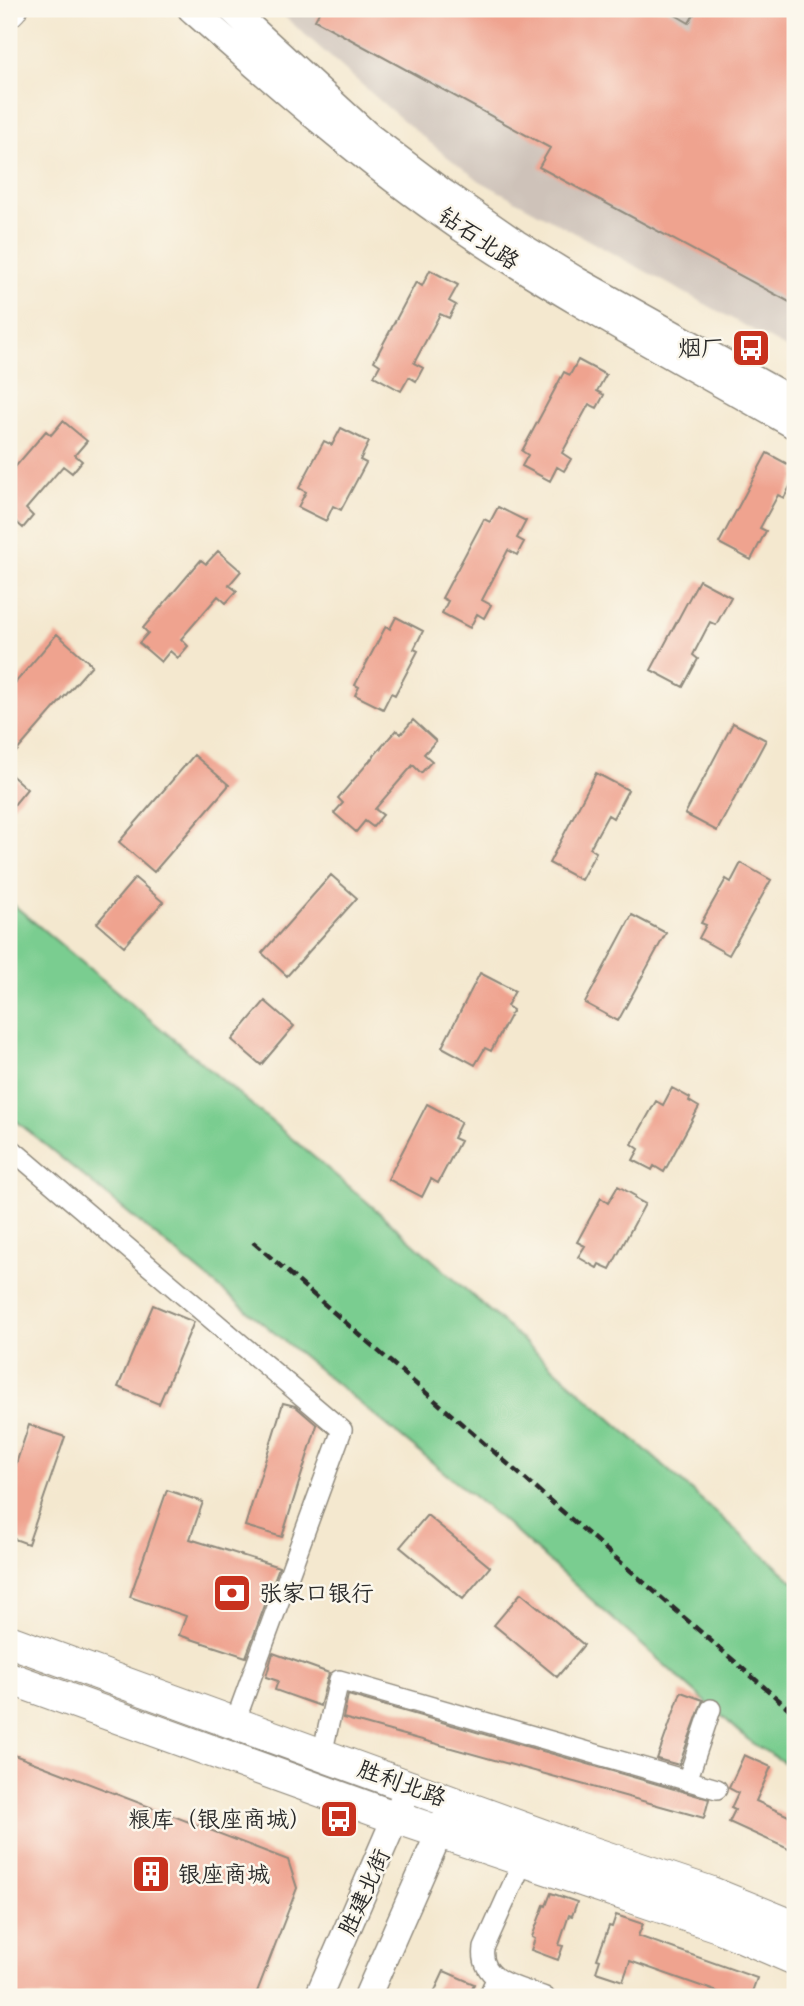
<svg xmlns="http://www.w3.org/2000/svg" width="804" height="2006" viewBox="0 0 804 2006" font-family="Delius,'LXGW WenKai TC',sans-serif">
<rect width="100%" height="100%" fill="#fbf7ec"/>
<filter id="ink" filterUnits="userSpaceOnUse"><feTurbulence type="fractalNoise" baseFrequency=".0143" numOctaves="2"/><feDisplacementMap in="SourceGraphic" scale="14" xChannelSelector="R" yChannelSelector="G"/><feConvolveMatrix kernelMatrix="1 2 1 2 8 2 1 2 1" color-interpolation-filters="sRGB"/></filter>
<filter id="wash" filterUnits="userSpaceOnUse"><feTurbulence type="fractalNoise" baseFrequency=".00686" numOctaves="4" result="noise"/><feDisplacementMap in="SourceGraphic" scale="28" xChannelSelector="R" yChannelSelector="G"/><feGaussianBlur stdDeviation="1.57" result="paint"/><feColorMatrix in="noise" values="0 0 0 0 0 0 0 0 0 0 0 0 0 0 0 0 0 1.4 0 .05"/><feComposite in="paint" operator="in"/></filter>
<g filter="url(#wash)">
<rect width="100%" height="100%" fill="#f4e8cf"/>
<path fill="#cec2b9" d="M276 9H795V353L480 181 445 155 386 106Z"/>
<path fill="#7acd90" stroke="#527c5e" stroke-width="2" d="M9 901 365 1200 795 1583V1769L752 1743 501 1519 9 1115Z"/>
<g id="blocks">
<path fill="#efa38f" d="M321 9H665L689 23 697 9H795V305L539 167 550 148 315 20Z
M430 270 458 285 449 301 456 305 449 318 440 314 414 363 423 368 416 381 409 377 401 391 374 376 380 365 374 361 416 282 422 286Z
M578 360 606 375 597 391 604 395 597 408 589 404 562 453 571 459 564 471 557 467 550 481 522 466 528 455 522 451 564 372 570 375Z
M63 421 87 441 75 455 82 461 72 473 63 466 26 509 33 516 23 528 16 522 9 530V474L46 431 51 435Z
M341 428 369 442 360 460 366 463 341 510 333 506 326 521 298 507 306 492 299 488 324 441 332 445Z
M767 453 795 468V477L784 498 778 495 760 528 766 531 751 560 719 543Z
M498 507 526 521 517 538 524 542 517 555 508 550 482 600 491 605 484 618 477 614 470 628 442 613 448 601 442 598 484 519 490 522Z
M218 551 241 571 229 585 237 591 226 603 218 596 181 639 188 646 178 658 170 651 161 662 139 643 148 633 143 628 201 560 206 564Z
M699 580 731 597 716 625 710 622 693 655 698 659 683 687 651 670Z
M396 617 423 631 414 649 418 651 395 695 391 693 383 709 355 695 359 687 355 685 386 626 390 629Z
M57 634 92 665 9 760V690Z
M413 720 436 741 424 754 432 761 421 773 413 765 375 809 383 815 373 827 365 821 356 832 334 813 343 803 338 798 396 730 401 734Z
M733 723 766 740 717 831 685 814Z
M194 755 229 785 154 872 119 842Z
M9 773 27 789 9 811Z
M596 773 628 790 613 818 608 815 590 848 596 852 581 880 549 863Z
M741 863 771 880 729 955 699 938 706 925 701 923 726 879 731 882Z
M331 875 357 898 287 976 262 953Z
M135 878 163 902 124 946 97 923Z
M632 915 666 933 618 1021 585 1003Z
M480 973 515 991 507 1006 513 1010 491 1051 485 1048 475 1065 442 1047Z
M265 1001 294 1026 261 1065 232 1040Z
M672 1088 690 1098 689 1101 699 1107 664 1172 654 1166 652 1170 633 1160 639 1149 632 1144 656 1101 663 1105Z
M427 1104 461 1122 453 1138 460 1141 438 1183 431 1179 422 1197 388 1179Z
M618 1186 635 1196 634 1198 645 1204 610 1269 599 1264 597 1268 578 1257 585 1246 577 1242 601 1198 608 1203Z
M153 1305 194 1322 159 1404 118 1387Z
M283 1403 295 1406 317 1425 282 1537 245 1526Z
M29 1425 65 1437 28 1544 9 1537V1485Z
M167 1490 203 1502 190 1539 279 1567 246 1657 179 1635 186 1616 130 1597Z
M427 1515 490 1567 463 1599 400 1547Z
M521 1593 584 1645 557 1677 494 1625Z
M273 1653 329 1673 320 1706 275 1690 278 1681 266 1677Z
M681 1692 703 1700 679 1765 657 1759Z
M348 1695 709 1799 704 1818 343 1718Z
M9 1753 288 1860 297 1888 255 1997H9Z
M744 1755 771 1767 756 1801 795 1819V1852L729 1822 735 1810 731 1808 738 1793 729 1788Z
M551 1893 577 1902 572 1916 569 1915 559 1945 563 1946 558 1960 531 1950 535 1939 532 1937 544 1905 546 1906Z
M616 1915 643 1924 638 1936 757 1978 750 1997H732L630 1961 623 1981 596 1972 600 1960 597 1959 609 1926 612 1927Z
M444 1971 474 1984 468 1997H432Z"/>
</g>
</g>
<g filter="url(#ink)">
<use href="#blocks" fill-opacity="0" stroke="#908a7d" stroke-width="2"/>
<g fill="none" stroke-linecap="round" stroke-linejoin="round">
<defs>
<path id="minor" d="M9 1147 342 1430 235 1722
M322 1754 339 1680 717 1789
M687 1781 711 1709
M524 1859 484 1948C479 1982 519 1987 545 1997
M488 1997 496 1979"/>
<path id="secondary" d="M191 9C276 84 364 162 458 226 566 300 682 361 795 426
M231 9 369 136 444 193 516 243 578 281 795 402
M318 1997 409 1786
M367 1997 448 1813"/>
<path id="primary" d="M9 12 12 9"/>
<path id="trunk" d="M9 1641 572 1846 709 1892 795 1927
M9 1678 380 1812 718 1926 795 1959"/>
</defs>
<use href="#minor" stroke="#908a7d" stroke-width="22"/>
<use href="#secondary" stroke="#908a7d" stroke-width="29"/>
<use href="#primary" stroke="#908a7d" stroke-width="32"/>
<use href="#trunk" stroke="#908a7d" stroke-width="34"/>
<use href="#minor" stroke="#fff" stroke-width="19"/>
<use href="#secondary" stroke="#fff" stroke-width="26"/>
<use href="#primary" stroke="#fff" stroke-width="30"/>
<use href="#trunk" stroke="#fff" stroke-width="32"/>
<path stroke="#2b2b2b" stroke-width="4.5" stroke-dasharray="10 5" stroke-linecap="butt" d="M253 1242 795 1714"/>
</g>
</g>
<defs>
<symbol id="bus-square" viewBox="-11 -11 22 22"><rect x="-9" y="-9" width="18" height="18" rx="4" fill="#c8321e" stroke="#fbf7ec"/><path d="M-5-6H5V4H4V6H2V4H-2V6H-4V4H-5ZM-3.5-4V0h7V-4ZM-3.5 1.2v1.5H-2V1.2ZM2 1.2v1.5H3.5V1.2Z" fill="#fff"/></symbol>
<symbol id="bank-square" viewBox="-11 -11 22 22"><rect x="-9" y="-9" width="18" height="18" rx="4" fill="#c8321e" stroke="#fbf7ec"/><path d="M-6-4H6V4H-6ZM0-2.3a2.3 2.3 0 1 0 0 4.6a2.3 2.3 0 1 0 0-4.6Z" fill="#fff"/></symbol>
<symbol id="building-square" viewBox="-11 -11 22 22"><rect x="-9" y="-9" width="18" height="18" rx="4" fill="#c8321e" stroke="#fbf7ec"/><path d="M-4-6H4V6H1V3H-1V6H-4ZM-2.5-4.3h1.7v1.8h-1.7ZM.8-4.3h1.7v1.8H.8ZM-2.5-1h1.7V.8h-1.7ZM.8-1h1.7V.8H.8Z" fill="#fff"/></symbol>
</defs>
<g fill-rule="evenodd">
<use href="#bus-square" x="729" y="326" width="44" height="44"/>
<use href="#bank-square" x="210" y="1571" width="44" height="44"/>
<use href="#bus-square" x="317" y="1797" width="44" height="44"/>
<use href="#building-square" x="129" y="1852" width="44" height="44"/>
</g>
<g text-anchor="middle" stroke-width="5" stroke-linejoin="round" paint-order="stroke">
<g font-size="23" fill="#2b2b2b" stroke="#fbf7ec">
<text transform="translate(479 238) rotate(34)" y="8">钻石北路</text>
<text transform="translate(402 1783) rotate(20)" y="8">胜利北路</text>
<text transform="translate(364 1892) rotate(-66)" y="8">胜建北街</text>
</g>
<g font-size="23" fill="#2b2b2b" stroke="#fbf7ec" text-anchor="end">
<text x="724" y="356">烟厂</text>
<text x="259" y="1601" text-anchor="start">张家口银行</text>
<text x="312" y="1827">粮库（银座商城）</text>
<text x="178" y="1882" text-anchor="start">银座商城</text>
</g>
</g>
<rect width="804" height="2006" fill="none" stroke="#fbf7ec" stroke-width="35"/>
</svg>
